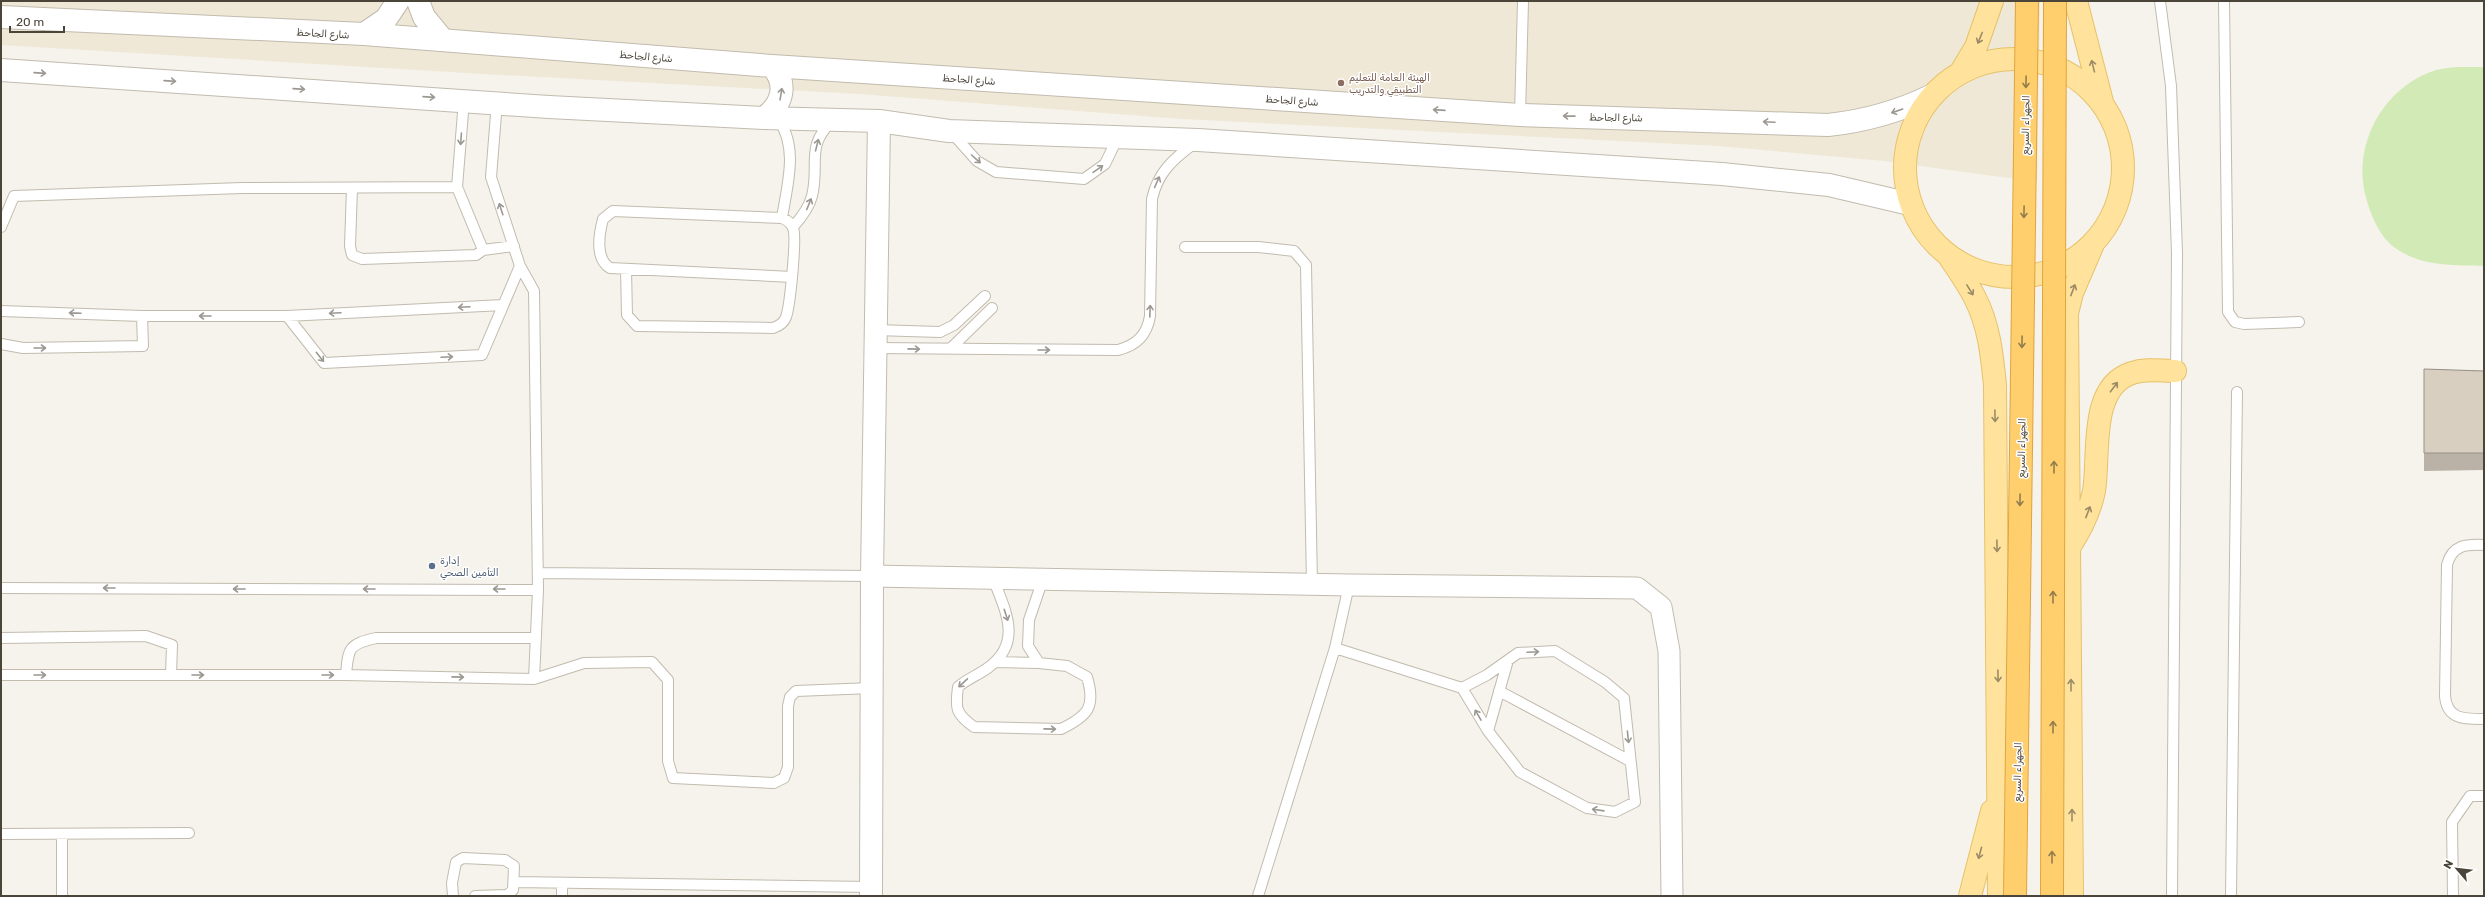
<svg xmlns="http://www.w3.org/2000/svg" width="2485" height="897" viewBox="0 0 2485 897" font-family="Rubik,Vazirmatn,sans-serif">
<rect width="100%" height="100%" fill="#f6f3ec"/>
<path fill="#efe8d6" d="M1 1H2040L2037 182 1884 161 1718 146 1182 119 859 94 483 74 1 45Z"/>
<path fill="#d2eab5" d="M2484 67V266C2452 265 2421 267 2394 247 2381 238 2371 216 2367 201 2350 148 2382 87 2436 70 2451 66 2468 67 2484 67Z"/>
<g fill="none" stroke-linecap="round" stroke-linejoin="round">
<defs>
<path id="service" d="M2160 1 2171 86 2177 253 2172 896
M2224 1 2228 312 2235 322 2244 324 2299 322
M464 100 457 187 483 250
M497 102 491 177 520 266 534 291 538 590 534 679
M1520 115 1523 1
M778 119C799 148 787 185 782 218
M952 133 977 161 996 172 1084 179 1105 164 1118 137
M352 188 350 246 352 255 362 259 476 255 483 250 514 246
M1 227 14 196 242 188 457 187
M793 227C801 218 809 208 812 196 820 164 805 147 832 121
M1185 247H1258L1294 251 1306 265 1312 584
M626 269 627 315 637 326 773 328C779 326 784 323 786 317 790 306 797 237 793 228 791 223 787 220 782 218L613 211 603 219C599 234 595 259 610 268L792 277
M1 311 142 316H287L503 305
M287 316 324 363 482 355 520 266
M875 330 940 332 954 325 985 296
M1 344 23 348 143 346 142 316
M875 348 1118 350C1137 345 1147 335 1150 316L1152 199C1158 172 1173 159 1195 143
M950 349 992 308
M2484 545C2466 544 2452 545 2447 565L2445 696C2447 720 2465 719 2484 719
M538 573 872 576
M993 578C1005 610 1023 642 989 667 979 675 968 678 958 687 955 709 956 714 974 727L1061 729C1088 716 1096 707 1087 677L1067 666 1039 663 995 662
M1 588 538 590
M1 638 146 636 172 645 171 675
M1335 648 1462 688 1488 731 1520 772 1587 808 1615 812 1635 802 1624 698 1605 682 1555 651 1518 653 1487 675 1462 688
M1039 663 1028 646 1029 620 1043 579
M1 675H346L534 679 584 663 652 662 668 680V761L673 778 774 783 784 778 788 767V706L790 697 796 691 872 688
M346 675C348 648 349 644 376 638H536
M1499 691 1630 761
M1488 731 1508 660
M1 834 189 833
M514 882 871 887
M62 896V834
M453 896 452 883 456 862 463 858 505 860 514 866 513 890 507 895 475 896
M562 896V884
M1258 896 1335 648 1349 585
M2231 896 2237 392
M2453 896 2452 822 2470 796H2484"/>
<path id="minor" d="M872 576 1349 585 1637 588 1661 607 1669 651 1672 896"/>
<path id="tertiary" d="M418 1 424 17 443 40
M1 17 364 34 772 66 1520 115 1828 125C1866 121 1898 112 1933 95
M364 34 386 19 398 1
M1 70 549 107 764 118 879 121 949 131 1198 140 1722 174 1829 185 1910 204
M764 118C783 104 788 84 772 66
M871 896 872 576 879 121"/>
<path id="primary" d="M2076 1 2102 102
M1905 168a109 109 0 1 1 218 0a109 109 0 1 1-218 0Z
M1961 72 1976 47 1992 1
M1950 258C1959 271 1968 284 1975 298 1989 325 1992 355 1995 385L1999 896
M2070 546C2081 529 2090 511 2094 491 2100 456 2088 387 2132 373 2146 368 2161 371 2175 371
M1970 896 1992 811
M2072 896 2067 313 2072 293 2093 244"/>
</defs>
<use href="#service" stroke="#c2bbae" stroke-width="12"/>
<use href="#minor" stroke="#c2bbae" stroke-width="23"/>
<use href="#tertiary" stroke="#c2bbae" stroke-width="24"/>
<use href="#primary" stroke="#e6c16a" stroke-width="24"/>
<use href="#service" stroke="#fff" stroke-width="10"/>
<use href="#minor" stroke="#fff" stroke-width="21"/>
<use href="#tertiary" stroke="#fff" stroke-width="22"/>
<use href="#primary" stroke="#ffe39c" stroke-width="22"/>
<defs>
<path id="motorway-bridge" d="M2015 896 2027 1
M2052 896 2055 1"/>
</defs>
<use href="#motorway-bridge" stroke="#e0a43c" stroke-width="24" stroke-linecap="butt"/>
<use href="#motorway-bridge" stroke="#ffcf6e" stroke-width="22"/>
</g>
<path fill="#bab2a6" d="M2424 369 2484 371V470L2424 471Z"/>
<path fill="#d8cfc1" stroke="#979187" d="M2424 369 2484 371V453H2424Z"/>
<defs><path id="oneway-shaft" d="M-6 0H5M1.5-3L5.5 0L1.5 3" fill="none" stroke-width="1.6" stroke-linecap="round" stroke-linejoin="round"/></defs>
<g stroke="#9c8c66">
<use href="#oneway-shaft" transform="translate(1980 38) rotate(112)"/>
<use href="#oneway-shaft" transform="translate(2093 66) rotate(-104)"/>
<use href="#oneway-shaft" transform="translate(1970 290) rotate(58)"/>
<use href="#oneway-shaft" transform="translate(2073 290) rotate(-69)"/>
<use href="#oneway-shaft" transform="translate(2114 387) rotate(-53)"/>
<use href="#oneway-shaft" transform="translate(1995 416) rotate(89)"/>
<use href="#oneway-shaft" transform="translate(2088 512) rotate(-69)"/>
<use href="#oneway-shaft" transform="translate(1997 546) rotate(89)"/>
<use href="#oneway-shaft" transform="translate(1998 676) rotate(89)"/>
<use href="#oneway-shaft" transform="translate(2071 685) rotate(-90)"/>
<use href="#oneway-shaft" transform="translate(2072 815) rotate(-90)"/>
<use href="#oneway-shaft" transform="translate(1980 853) rotate(105)"/>
</g>
<g stroke="#9c9892">
<use href="#oneway-shaft" transform="translate(40 73) rotate(4)"/>
<use href="#oneway-shaft" transform="translate(170 81) rotate(4)"/>
<use href="#oneway-shaft" transform="translate(299 89) rotate(4)"/>
<use href="#oneway-shaft" transform="translate(781 94) rotate(-81)"/>
<use href="#oneway-shaft" transform="translate(429 97) rotate(4)"/>
<use href="#oneway-shaft" transform="translate(1439 110) rotate(-176)"/>
<use href="#oneway-shaft" transform="translate(1897 111) rotate(161)"/>
<use href="#oneway-shaft" transform="translate(1569 116) rotate(-179)"/>
<use href="#oneway-shaft" transform="translate(1769 122) rotate(-177)"/>
<use href="#oneway-shaft" transform="translate(461 139) rotate(94)"/>
<use href="#oneway-shaft" transform="translate(817 145) rotate(-76)"/>
<use href="#oneway-shaft" transform="translate(976 159) rotate(42)"/>
<use href="#oneway-shaft" transform="translate(1098 169) rotate(-35)"/>
<use href="#oneway-shaft" transform="translate(1157 182) rotate(-66)"/>
<use href="#oneway-shaft" transform="translate(809 204) rotate(-68)"/>
<use href="#oneway-shaft" transform="translate(501 209) rotate(-108)"/>
<use href="#oneway-shaft" transform="translate(464 307) rotate(177)"/>
<use href="#oneway-shaft" transform="translate(1150 311) rotate(-88)"/>
<use href="#oneway-shaft" transform="translate(75 313) rotate(-178)"/>
<use href="#oneway-shaft" transform="translate(335 313) rotate(177)"/>
<use href="#oneway-shaft" transform="translate(205 316) rotate(180)"/>
<use href="#oneway-shaft" transform="translate(40 348)"/>
<use href="#oneway-shaft" transform="translate(914 349) rotate(1)"/>
<use href="#oneway-shaft" transform="translate(1044 350)"/>
<use href="#oneway-shaft" transform="translate(320 357) rotate(51)"/>
<use href="#oneway-shaft" transform="translate(447 357) rotate(-3)"/>
<use href="#oneway-shaft" transform="translate(109 588) rotate(-180)"/>
<use href="#oneway-shaft" transform="translate(239 589) rotate(-180)"/>
<use href="#oneway-shaft" transform="translate(369 589) rotate(-180)"/>
<use href="#oneway-shaft" transform="translate(499 589) rotate(-180)"/>
<use href="#oneway-shaft" transform="translate(1006 615) rotate(72)"/>
<use href="#oneway-shaft" transform="translate(1533 652) rotate(-3)"/>
<use href="#oneway-shaft" transform="translate(40 675)"/>
<use href="#oneway-shaft" transform="translate(198 675)"/>
<use href="#oneway-shaft" transform="translate(328 675)"/>
<use href="#oneway-shaft" transform="translate(458 677) rotate(1)"/>
<use href="#oneway-shaft" transform="translate(963 683) rotate(137)"/>
<use href="#oneway-shaft" transform="translate(1478 715) rotate(-120)"/>
<use href="#oneway-shaft" transform="translate(1050 729) rotate(1)"/>
<use href="#oneway-shaft" transform="translate(1628 737) rotate(84)"/>
<use href="#oneway-shaft" transform="translate(1598 810) rotate(-172)"/>
</g>
<g stroke="#937c4e">
<use href="#oneway-shaft" transform="translate(2026 82) rotate(91)"/>
<use href="#oneway-shaft" transform="translate(2024 212) rotate(91)"/>
<use href="#oneway-shaft" transform="translate(2022 342) rotate(91)"/>
<use href="#oneway-shaft" transform="translate(2054 467) rotate(-90)"/>
<use href="#oneway-shaft" transform="translate(2020 500) rotate(91)"/>
<use href="#oneway-shaft" transform="translate(2053 597) rotate(-90)"/>
<use href="#oneway-shaft" transform="translate(2053 727) rotate(-90)"/>
<use href="#oneway-shaft" transform="translate(2052 857) rotate(-90)"/>
</g>
<circle fill="#8d6e63" stroke="#fff" stroke-width="1.5" cx="1341" cy="83" r="4"/>
<circle fill="#5c6f8a" stroke="#fff" stroke-width="1.5" cx="432" cy="566" r="4"/>
<g text-anchor="middle" stroke-width="3" stroke-linejoin="round" paint-order="stroke">
<g font-size="10" fill="#4b4439" stroke="#fff">
<text transform="translate(323 33) rotate(3)" y="4">شارع الجاحظ</text>
<text transform="translate(646 56) rotate(5)" y="4">شارع الجاحظ</text>
<text transform="translate(969 79) rotate(4)" y="4">شارع الجاحظ</text>
<text transform="translate(1292 100) rotate(4)" y="4">شارع الجاحظ</text>
<text transform="translate(1616 117) rotate(1)" y="4">شارع الجاحظ</text>
<text transform="translate(2025 125) rotate(-89)" y="4">الجهراء السريع</text>
<text transform="translate(2021 448) rotate(-89)" y="4">الجهراء السريع</text>
<text transform="translate(2017 772) rotate(-89)" y="4">الجهراء السريع</text>
</g>
<g font-size="10" fill="#785e54" stroke="#fff" text-anchor="start">
<text x="1349" y="81">الهيئة العامة للتعليم<tspan x="1349" dy="12">التطبيقي والتدريب</tspan></text>
</g>
<g font-size="10" fill="#4e5e75" stroke="#fff" text-anchor="start">
<text x="440" y="564">إدارة<tspan x="440" dy="12">التأمين الصحي</tspan></text>
</g>
</g>
<rect width="2485" height="897" fill="none" stroke="#4b4439" stroke-width="4"/>
<g transform="translate(2457 869) rotate(298)" stroke="#ffffff" stroke-width="3" paint-order="stroke">
<path d="M0-3L7 15L0 10L-7 15Z" fill="#4b4439"/>
<text y="-6" font-size="11" font-weight="bold" text-anchor="middle" fill="#4b4439">N</text>
</g>
<path d="M10 26v6h54v-6" fill="none" stroke="#4b4439" stroke-width="2"/>
<text x="16" y="26" font-size="12" fill="#4b4439" stroke="#ffffff" stroke-width="3" paint-order="stroke">20 m</text>
</svg>
